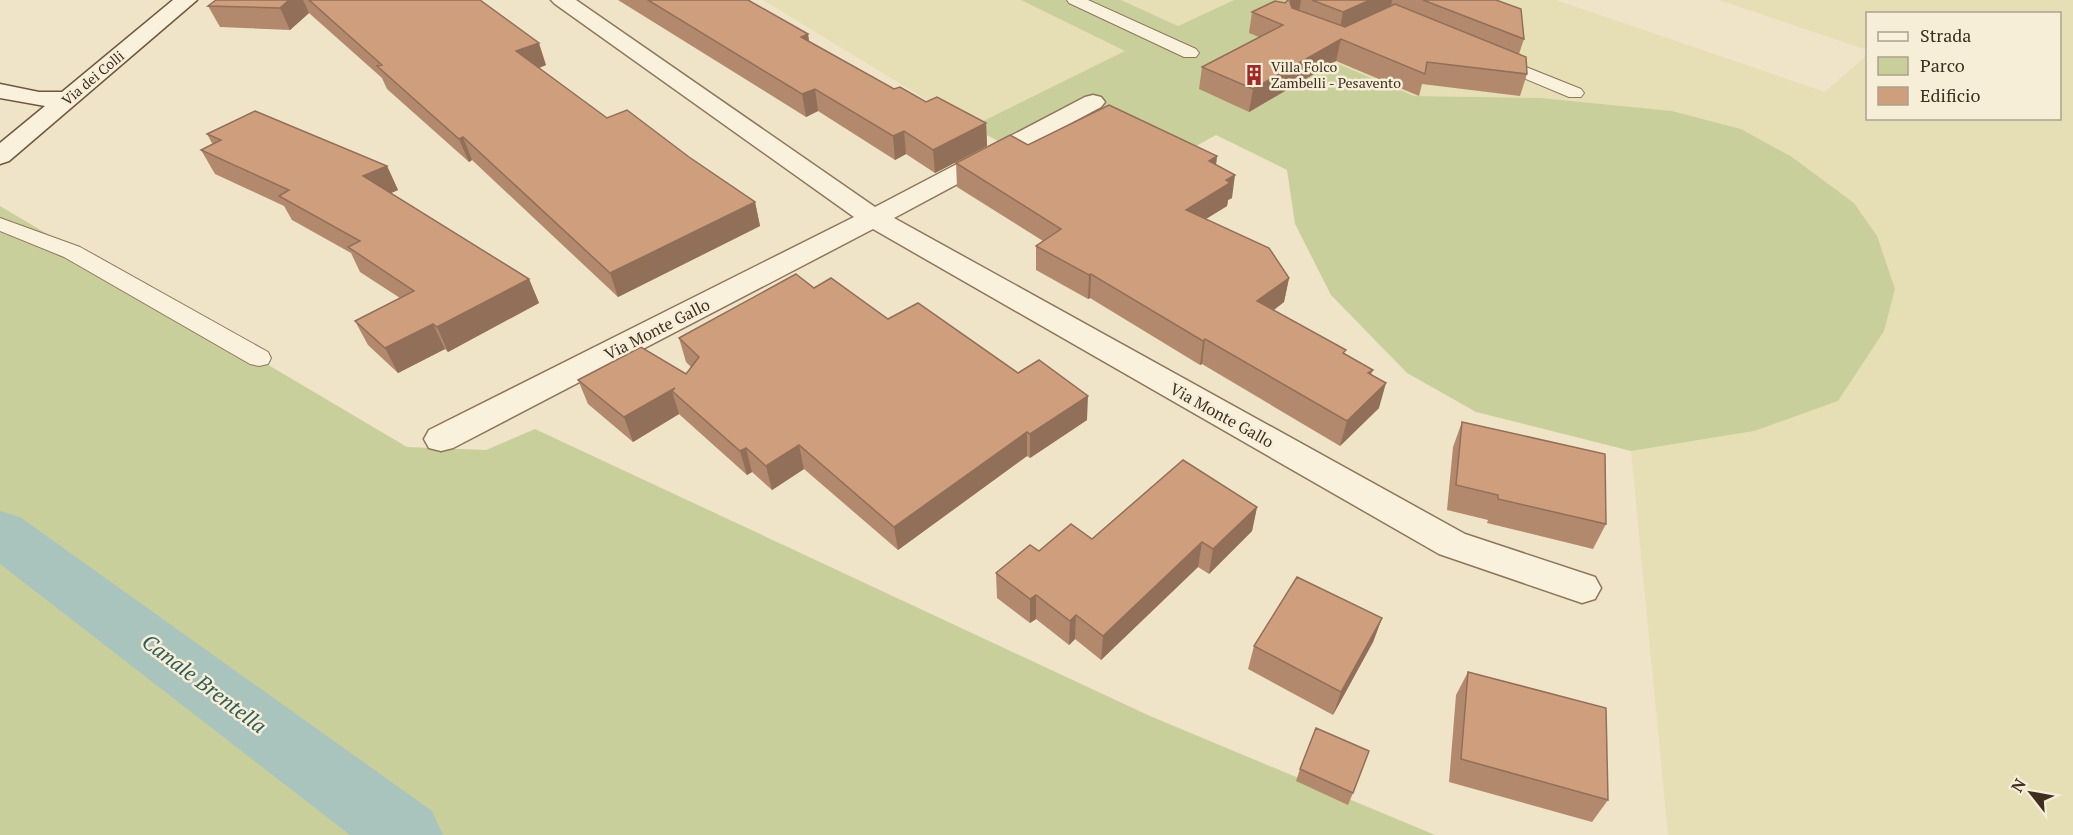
<svg xmlns="http://www.w3.org/2000/svg" width="2073" height="835" viewBox="0 0 2073 835" font-family="'PT Serif',serif">
<rect width="100%" height="100%" fill="#f0e4c8"/>
<path fill="#e6deb5" d="M763 0H1021L1126 51 971 127Z
M1121 0H1234L1178 26Z
M1313 0H1556L1825 92 1867 55 1868 118H2060V14H1868L1867 50 1719 0H2073V835H1668L1631 451 1754 431 1854 203 1792 157 1741 129 1672 111 1541 98 1414 96 1256 29Z"/>
<path fill="#c9cf9b" d="M1021 0H1121L1178 26 1234 0H1313L1256 29 1414 96 1541 98 1672 111 1741 129 1792 157 1854 203 1877 236 1895 289 1884 331 1838 401 1754 431 1631 451 1476 412 1407 373 1331 295 1295 224 1287 170 1216 135 1189 150 1084 98 1000 142 971 127 1125 51Z
M0 206 407 447 486 450 535 429 1150 716 1435 835H0Z"/>
<g fill="none" stroke-linecap="round" stroke-linejoin="round">
<path fill="#a9c4bc" fill-rule="evenodd" d="M0 511 20 517 432 811 443 835H350L0 564Z"/>
<defs>
<path id="service" d="M1067 0H1088L1196 49 1199 53 1196 57H1184L1069 3Z
M1496 55 1581 89 1584 93 1581 97H1569L1490 64 1487 60 1490 56Z
M0 218 80 247 268 352 271 358 268 364 259 366 250 364 64 257 0 231Z"/>
<path id="minor" d="M551 0H576L875 207 1085 97 1093 95 1101 97 1105 102 1101 107 894 218 1465 534 1595 577 1601 588 1595 599 1582 603 1439 554 873 229 453 448 441 451 429 448 424 439 429 430 854 217 555 4Z"/>
<path id="secondary" d="M173 0H197L9 161 0 164V143L45 106 0 98V84L39 92H62Z"/>
</defs>
<use href="#service" stroke="#8d765c" stroke-width="2"/>
<use href="#minor" stroke="#8d765c" stroke-width="3"/>
<use href="#secondary" stroke="#6f573f" stroke-width="3"/>
<use href="#service" fill="#faf1dc" fill-rule="evenodd"/>
<use href="#minor" fill="#faf1dc" fill-rule="evenodd"/>
<use href="#secondary" fill="#faf1dc" fill-rule="evenodd"/>
</g>
<path fill="#b2896c" d="M216 0H480L546 65 539 68 607 118 689 157 755 202 760 226 618 297 472 160 469 162 387 89 382 78 309 13 290 30 220 27 208 6Z
M618 0H748L808 34 809 41 894 89 926 102 986 123 987 146 935 173 906 154 895 160 818 111 806 117Z
M1288 0H1496L1524 39 1519 54 1527 74 1520 96 1422 84 1419 96 1336 61 1249 112 1199 89 1202 67 1259 37 1249 33 1252 12 1285 3Z
M207 134 387 166 398 190 391 193 529 279 539 303 448 352 445 349 398 373 368 345 355 321 400 298 360 272 351 253 292 220 284 206 215 174 201 150 213 145Z
M1028 145 1217 156 1216 165 1232 198 1228 200 1227 206 1206 219 1289 278 1284 302 1274 310 1345 354 1373 370 1371 375 1379 408 1340 446 1202 364 1200 365 1090 298 1088 299 1036 270V246L1043 241 957 187 956 163Z
M814 288 1018 373 1087 420 1030 458 1027 456 898 550 804 469 772 490 752 472 747 475 680 415 679 414 633 442 588 404 578 380 686 374 691 367 686 362 679 338Z
M1462 422 1606 524 1593 549 1487 523 1488 520 1447 510 1453 447Z
M1257 507 1252 531 1209 574 1198 567 1101 660 1075 639 1069 645 1036 619 1030 623 997 598 996 573 1039 551 1092 539Z
M1382 618 1373 642 1333 715 1248 669 1254 646Z
M1468 672 1608 800 1592 822 1449 782 1456 695Z
M1300 769 1353 793 1348 805 1296 781Z"/>
<path fill="#916f58" d="M289 0H303L309 13 290 30 280 8Z
M1294 0H1301L1298 17 1287 23 1290 2Z
M1370 0H1392L1390 10 1339 34 1343 12Z
M808 34 811 56 801 37Z
M1341 39 1336 61 1249 112 1253 89Z
M539 43 546 65 524 74 516 51Z
M815 89 818 111 806 117 802 94Z
M986 123 987 146 935 173 933 150Z
M904 131 906 154 895 160 893 136Z
M463 137 472 160 469 162 459 139Z
M1217 156 1214 180 1209 161Z
M387 166 398 190 375 200 363 176Z
M1235 175 1232 198 1228 200 1227 206 1183 233 1186 210 1226 180Z
M755 202 760 226 618 297 610 273Z
M1091 274 1090 298 1088 299 1089 275Z
M1289 278 1284 302 1253 325 1257 301Z
M529 279 539 303 448 352 437 327Z
M433 324 445 349 398 373 385 348Z
M1205 339 1202 364 1200 365 1203 341Z
M1386 383 1379 408 1340 446 1347 421Z
M675 388 672 391 679 414 633 442 624 417Z
M1088 396 1087 420 1030 458V434Z
M1027 432V456L898 550 894 527Z
M799 445 804 469 772 490 766 466Z
M746 448 752 472 747 475 740 451Z
M1257 507 1252 531 1209 574 1213 549Z
M1202 542 1198 567 1101 660 1103 636Z
M1036 595V619L1030 623V599Z
M1076 615 1075 639 1069 645 1070 621Z
M1382 618 1373 642 1333 715 1341 692Z"/>
<path fill="#cf9f7d" stroke="#916f58" stroke-width="1.5" d="M216 0H289L280 8 208 6Z
M309 0H480L539 43 516 51 607 118 627 110 689 157 755 202 610 273 463 137 459 139 377 66 382 65Z
M648 0H748L808 34 801 37 894 89 900 87 926 102 937 97 986 123 933 150 904 131 893 136 815 89 802 94Z
M1288 0H1294L1290 2 1292 8 1345 27 1395 4 1526 57 1527 74 1427 62 1425 74 1341 39 1253 89 1202 67 1283 25 1252 12 1275 1 1285 3Z
M1312 0H1370L1343 12Z
M1423 0H1496L1521 9 1524 39Z
M1109 105 1217 156 1209 161 1235 175 1226 180 1230 183 1186 210 1269 248 1289 278 1257 301 1346 350 1343 353 1373 370 1368 373 1386 383 1347 421 1205 339 1203 341 1091 274 1089 275 1036 246 1061 229 956 163 1010 135 1028 145Z
M255 111 387 166 363 176 529 279 437 327 433 324 385 348 355 321 414 291 348 247 360 241 279 196 289 190 201 150 221 140 207 134Z
M796 274 814 288 831 278 888 319 918 303 1018 373 1039 360 1088 396 1030 434 1027 432 894 527 799 445 766 466 746 448 740 451 672 391 675 388 624 417 578 380 641 347 686 374 699 357 679 338Z
M1462 422 1605 454 1606 524 1498 499V495L1456 485Z
M1183 460 1257 507 1213 549 1202 542 1103 636 1076 615 1070 621 1036 595 1030 599 996 573 1030 545 1039 551 1071 524 1092 539Z
M1297 577 1382 618 1341 692 1254 646Z
M1468 672 1606 708 1608 800 1461 759Z
M1316 728 1369 751 1353 793 1300 769Z"/>
<defs>
<symbol id="building-bare" viewBox="-9 -9 18 18"><path d="M-4-6H4V6H1V3H-1V6H-4ZM-2.5-4.3h1.7v1.8h-1.7ZM.8-4.3h1.7v1.8H.8ZM-2.5-1h1.7V.8h-1.7ZM.8-1h1.7V.8H.8Z" fill="#9e2a2b" stroke="#f7eed8" stroke-width="2.5" paint-order="stroke"/></symbol>
</defs>
<g fill-rule="evenodd">
<use href="#building-bare" x="1239" y="60" width="30" height="30"/>
</g>
<g text-anchor="middle" stroke-width="5" stroke-linejoin="round" paint-order="stroke">
<g font-size="14" fill="#3d2e20" stroke="#f7eed8" text-anchor="start">
<text x="1271" y="72">Villa Folco<tspan x="1271" dy="16">Zambelli - Pesavento</tspan></text>
</g>
<g font-size="14" fill="#3d2e20" stroke="#f7eed8">
<text transform="translate(93 78) rotate(-40)" y="5">Via dei Colli</text>
</g>
<g font-size="16" fill="#3d2e20" stroke="#f7eed8">
<text transform="translate(657 329) rotate(-27)" y="6">Via Monte Gallo</text>
<text transform="translate(1222 415) rotate(29)" y="6">Via Monte Gallo</text>
</g>
<g font-size="21" font-style="italic" fill="#2f5d5a" stroke="#f7eed8">
<text transform="translate(204 684) rotate(37)" y="7">Canale Brentella</text>
</g>
</g>
<rect x="1866" y="12" width="195" height="108" fill="#f7eed8" stroke="#ada18e" stroke-width="1.5"/>
<rect x="1878" y="32" width="30" height="9" fill="#faf1dc" stroke="#ada18e" stroke-width="1.5"/>
<text x="1920" y="42" font-size="18" fill="#3d2e20">Strada</text>
<rect x="1878" y="57" width="30" height="18" fill="#c9cf9b" stroke="#ada18e" stroke-width="1.5"/>
<text x="1920" y="72" font-size="18" fill="#3d2e20">Parco</text>
<rect x="1878" y="87" width="30" height="18" fill="#cf9f7d" stroke="#ada18e" stroke-width="1.5"/>
<text x="1920" y="102" font-size="18" fill="#3d2e20">Edificio</text>
<g transform="translate(2031 793) rotate(301)" stroke="#f7eed8" stroke-width="4.5" paint-order="stroke">
<path d="M0-4.5L10 22L0 15L-10 22Z" fill="#3d2e20"/>
<text y="-9" font-size="16" font-weight="bold" text-anchor="middle" fill="#3d2e20">N</text>
</g>
</svg>
